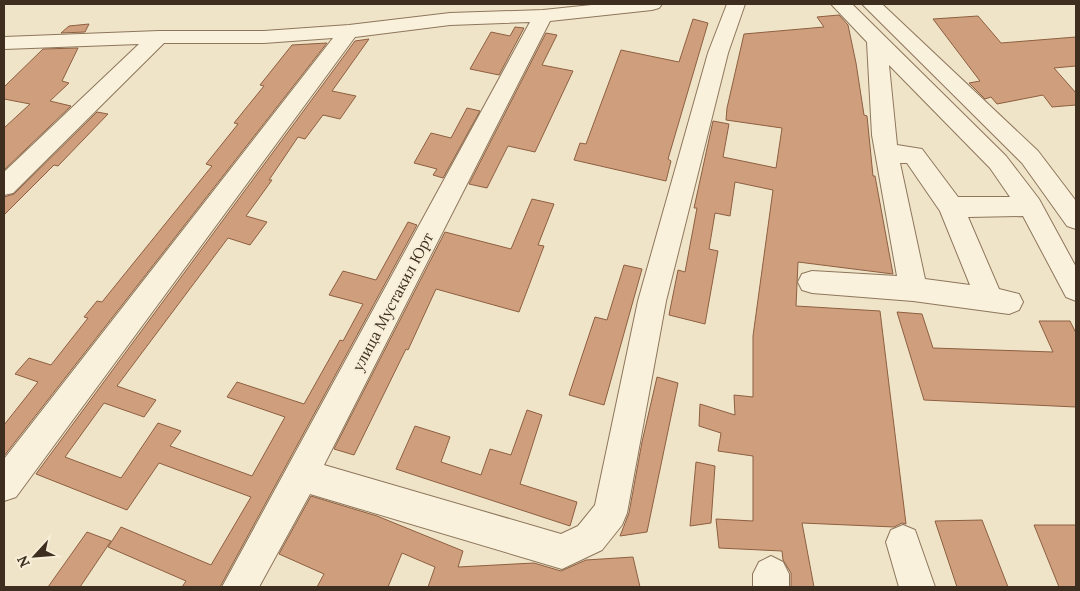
<svg xmlns="http://www.w3.org/2000/svg" width="1080" height="591" viewBox="0 0 1080 591" font-family="Lora,serif">
<rect width="100%" height="100%" fill="#f0e4c8"/>
<path fill="#cf9f7d" stroke="#8d5f41" d="M839 15 848 25 856 63 864 115 867 116 873 176H875L893 274 798 262 796 306 880 311 906 524 902 523 894 527 802 523 814 587H791V573L783 560 782 551 719 548 716 519 753 521V456L718 451 721 433 699 426 700 404 735 415 734 395 753 397V336L773 190 735 182 730 216 715 213 709 249 718 251 705 324 669 315 678 270 685 272 697 208H694L713 121 729 124 723 157 776 168 782 128 726 120 727 108 744 34 824 27 817 17Z
M978 16 1001 43 1076 37V66L1054 68 1076 93V105L1052 107 1043 95 997 104 991 97 985 99 969 83 980 81 933 19Z
M693 19 708 23 668 159 671 161 666 181 574 160 580 143 586 144 621 50 679 62Z
M89 24 85 32 61 33 69 26Z
M515 27 524 28 499 75 470 69 491 32 510 36Z
M546 33 557 35 542 65 573 71 535 152 508 146 487 188 469 184Z
M369 39 332 91 356 96 340 119 323 115 305 139 298 137 269 180H272L246 216 267 222 250 245 228 238 117 386 156 400 144 417 104 403 65 457 121 478 158 423 181 431 170 446 252 476 285 417 227 397 237 382 304 404 340 340 343 341 363 304 329 295 343 271 376 280 408 222 417 225 220 587H182L186 581 108 547 121 527 211 565 251 497 159 463 127 510 36 474 355 41Z
M327 43 4 456V425L38 382 15 374 29 358 51 365 88 318 84 317 97 301 102 302 212 166 206 164 238 124 234 123 264 86 260 85 292 45Z
M78 48 62 81 69 83 50 101 71 106 4 170V128L30 104 4 99V87L43 49Z
M467 108 480 111 443 178 433 175 437 169 414 163 431 133 451 138Z
M97 112 108 114 58 166 54 165 4 215V197L14 194Z
M532 199 554 204 538 245 544 246 519 312 436 289 408 350 406 349 354 455 334 449 445 232 511 249Z
M624 265 642 269 604 405 569 395 595 317 607 320Z
M897 312 922 314 933 348 1053 352 1039 321H1070L1076 333V407L924 400Z
M657 377 678 383 647 532 620 536 629 513 642 442Z
M527 410 542 415 520 484 577 502 570 526 396 469 415 426 450 437 441 462 481 475 490 449 511 455Z
M696 462 715 466 711 523 690 526Z
M311 496 377 516 463 551 458 567 534 563 561 571 586 560 633 557 640 587H428L435 567 402 553 388 587H317L324 574 279 554Z
M982 520 1008 587H957L935 521Z
M1034 525H1076V587H1059Z
M87 532 111 541 80 587H48Z"/>
<g fill="none" stroke-linecap="round" stroke-linejoin="round">
<defs>
<path id="minor" d="M601 4H662L659 8 652 10 550 21 324 465 561 534 578 526 595 505 638 301 708 53 727 4H745L728 53 666 301 627 513 622 525 602 550 562 569 310 494 259 587H222L530 22 450 25 355 37 16 497 4 501V459L333 38 264 43H164L13 193 4 195V172L139 44 4 49V37L159 31H264L349 25 450 13 543 10Z
M831 4H852L1006 156 1039 199 1076 267V301L1066 297 1023 216 968 217 999 289 1019 294 1023 302 1019 310 1009 314 913 301 812 293 802 290 798 282 802 274 812 271 897 276 872 135 867 42ZM889 65 990 168 1010 197H958L922 149 897 145ZM900 163H907L940 211 970 285 925 279Z
M862 4H882L1038 151 1076 201V229L1067 226 1022 163Z
M903 525 915 530 935 587H899L886 542 891 530Z
M771 556 783 562 789 574V587H753V574L759 562Z"/>
</defs>
<use href="#minor" stroke="#8d765c" stroke-width="2"/>
<use href="#minor" fill="#faf1dc" fill-rule="evenodd"/>
</g>
<g text-anchor="middle" stroke-width="4" stroke-linejoin="round" paint-order="stroke">
<g font-size="15" fill="#3d2e20" stroke="#f7eed8">
<text transform="translate(393 302) rotate(-62)" y="5">улица Мустакил Юрт</text>
</g>
</g>
<rect width="1080" height="591" fill="none" stroke="#3d2e20" stroke-width="10"/>
<g transform="translate(35 556) rotate(244)" stroke="#f7eed8" stroke-width="4" paint-order="stroke">
<path d="M0-4L9 19L0 12L-9 19Z" fill="#3d2e20"/>
<text y="-8" font-size="14" font-weight="bold" text-anchor="middle" fill="#3d2e20">N</text>
</g>
</svg>
